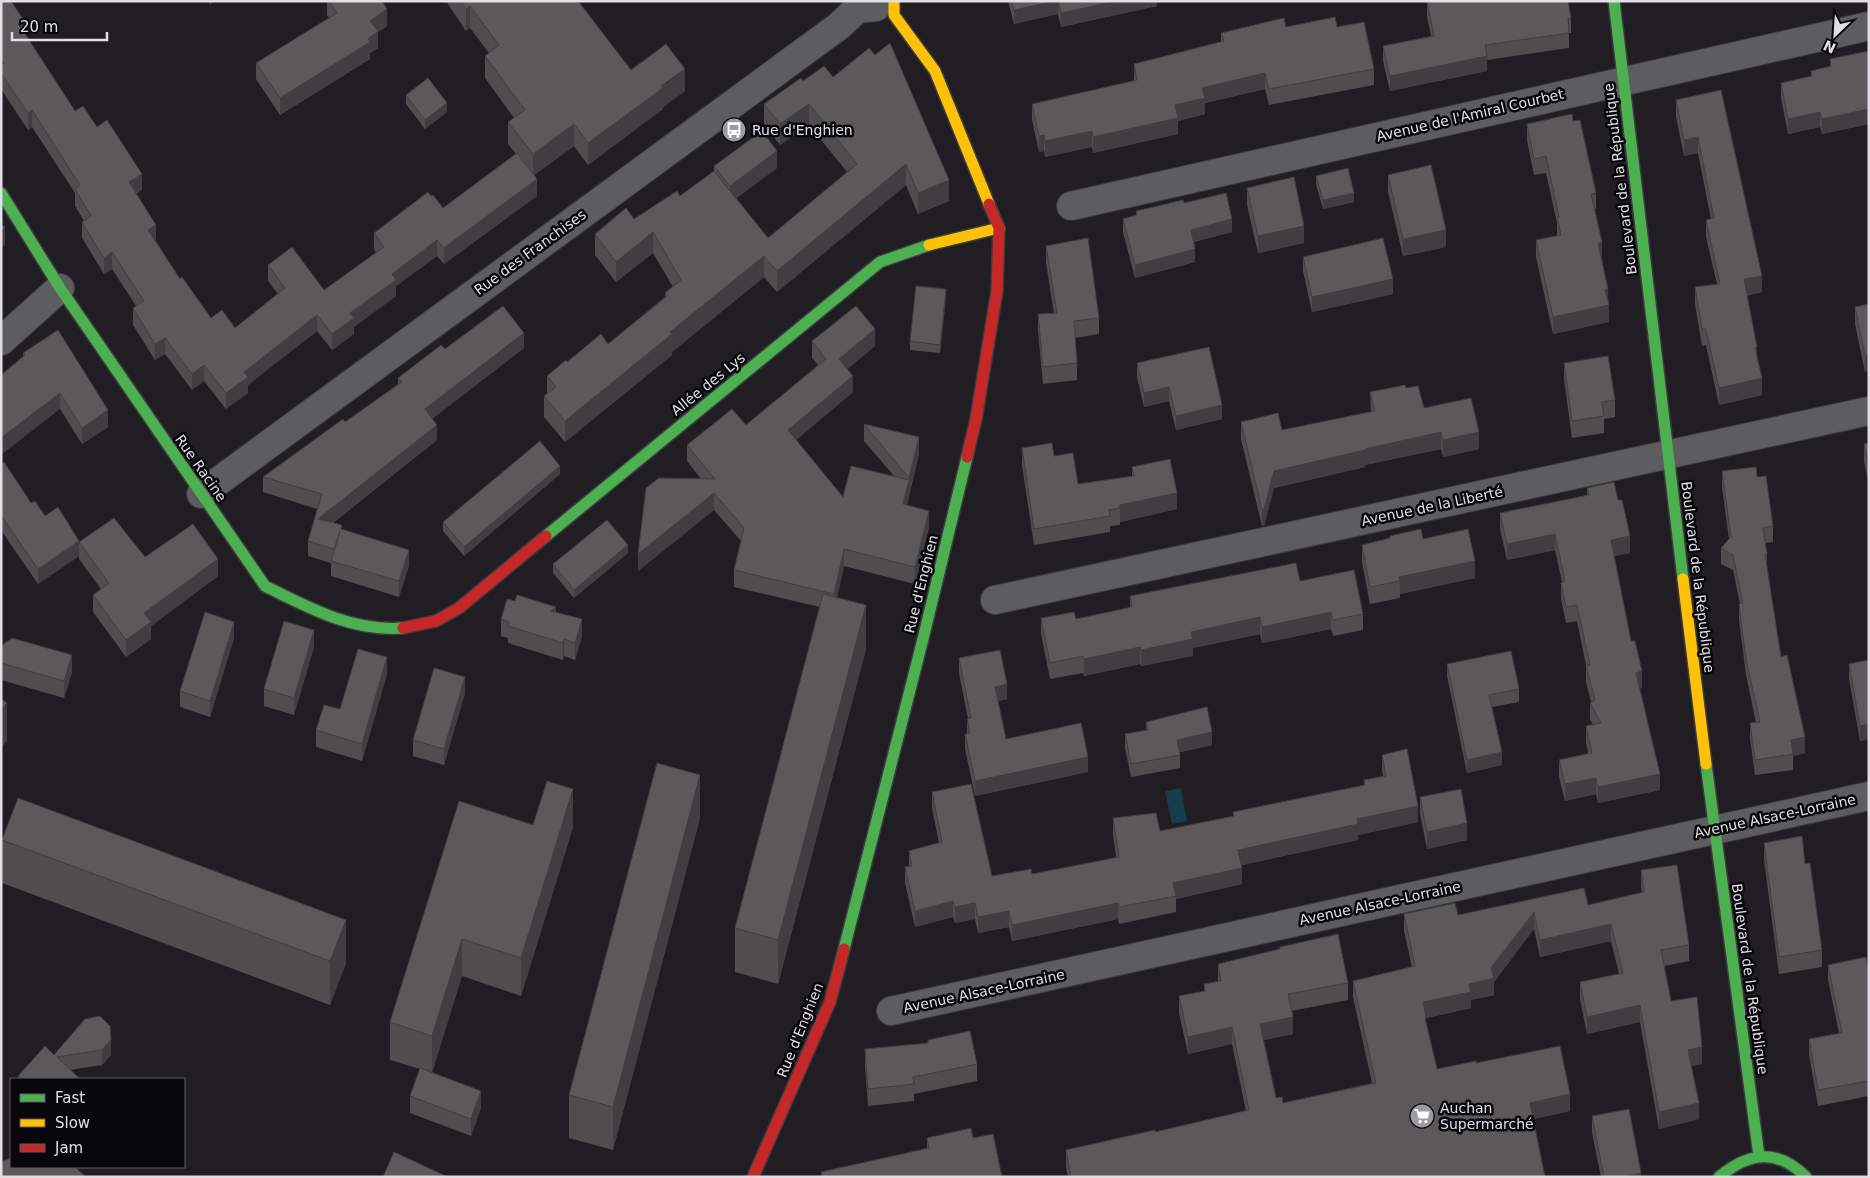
<svg xmlns="http://www.w3.org/2000/svg" width="1870" height="1178" viewBox="0 0 1870 1178" font-family="'DejaVu Sans',sans-serif">
<rect width="100%" height="100%" fill="#201e22"/>
<path fill="#153c4a" d="M1181 788 1187 821 1172 824 1165 791Z"/>
<g fill="none" stroke-linecap="round" stroke-linejoin="round">
<defs>
<path id="street" d="M1071 206 1869 26
M1 341 60 288
M201 494 839 26 857 9 876 7 881 1
M995 600 1869 411
M891 1011 1869 796"/>
<path id="fast" d="M1614 1 1683 579
M1 193 60 288 265 586C309 608 353 632 403 628
M546 536 880 262 929 245
M1706 764 1759 1156
M844 949 923 639 967 457
M1719 1177C1749 1152 1777 1148 1806 1177"/>
<path id="slow" d="M894 1V15L935 71 989 204
M929 245 999 228
M1683 579 1706 764"/>
<path id="jam" d="M967 457 976 419 997 291 999 228 989 204
M403 628 436 621 459 608 546 536
M753 1177 830 1002 844 949"/>
</defs>
<use href="#street" stroke="#3d3b3f" stroke-width="30"/>
<use href="#fast" stroke="#3d3b3f" stroke-width="14"/>
<use href="#slow" stroke="#3d3b3f" stroke-width="14"/>
<use href="#jam" stroke="#3d3b3f" stroke-width="14"/>
<use href="#street" stroke="#5d5c5f" stroke-width="28"/>
<use href="#fast" stroke="#4caf50" stroke-width="11"/>
<use href="#slow" stroke="#ffc107" stroke-width="11"/>
<use href="#jam" stroke="#c62828" stroke-width="11"/>
</g>
<path fill="#4f4d4e" d="M1 1 23 31 75 111 97 127 142 190 136 194 156 241 180 279 211 318 235 328 278 294 268 281V265L324 290 376 253 374 249V233L431 196 443 208 516 154 508 144V122L514 118 485 78V56L489 53 470 28 466 31 446 1H578L631 70 685 91 663 107V109L588 165 574 146 534 175 537 196 444 264 437 256 396 286V296L354 327V334L332 350 317 331 248 385V393L226 409 204 381 192 390 165 354 155 360 133 325V308L136 306 112 269 104 274 82 238V222L84 221 75 206V193L32 127 28 130 1 89Z
M327 1H382L387 26 378 32V48L370 53V59L280 115 256 79V63L329 18 327 15Z
M1008 1H1157V6L1061 27 1058 14 1014 24Z
M1427 2 1571 18V33H1569V48L1487 60V71L1390 91 1383 61V46L1431 36 1427 17Z
M1286 27H1337L1374 69V85L1269 105 1265 89 1205 103V114L1178 121V134L1093 153 1092 147 1045 157 1044 151 1039 152 1032 120V104L1134 81V64L1221 42V33Z
M1869 51V124L1822 134 1820 127 1788 134 1781 98V83L1811 77V71L1830 67V59Z
M833 77 949 201 918 214 906 185 777 292 764 277 672 352V355L565 442 544 417V396L547 394V376L567 362 608 344 665 297V293L673 287 653 253 616 282 595 255V234L634 219 680 196 714 172V166L777 168 736 198 768 238 847 172 809 125 780 145 764 125V104L803 81Z
M1721 90 1762 292 1747 296 1757 359 1762 395 1719 405 1706 345 1702 346 1695 304V287L1717 284 1706 237V220L1711 219 1698 153 1684 156 1676 117V100Z
M406 95 447 112 425 129 406 104Z
M1573 121 1596 193V209H1595L1608 301 1609 322 1553 334 1536 257V240L1557 236V223L1546 173 1534 175 1527 141V124Z
M1388 175 1446 247 1403 256 1388 192Z
M1316 176 1354 202 1323 209 1316 184Z
M1247 188 1304 243 1258 253 1247 205Z
M1184 203 1232 232 1194 242 1195 262 1135 278 1123 232V219L1136 215V211Z
M1046 246 1099 318V334L1075 338 1077 363V380L1043 384 1038 331V314L1054 313 1046 263Z
M1303 257 1393 294 1312 312 1303 271Z
M946 297 940 353 910 350V341Z
M1869 304 1865 372 1855 324V307Z
M812 341 875 346 847 369 853 392 796 440 843 497 894 476 864 441V424L919 454 907 505 929 527 915 584 844 566 837 598 866 649 778 984 735 972V928L820 607 734 587V570L741 541 714 510 638 571 701 479 687 461V445L746 425 818 365 812 358Z
M524 348 432 419 437 440 333 523 342 529 409 565 399 597 331 576V563L308 556V541L317 509 263 492V477L345 422 398 384V378L445 349Z
M23 353 108 427 82 444 60 409 23 357Z
M1137 363 1222 419 1176 430 1169 401 1144 407 1137 377Z
M1564 363 1615 400V417L1604 419V433L1572 438 1564 380Z
M1406 388 1424 408 1479 449 1443 457 1441 449 1365 465V467L1274 488 1264 526H1262L1241 439V422L1282 430 1371 412 1370 392Z
M1869 443V486L1864 461V444Z
M1022 448 1054 456 1078 484 1132 476V467L1177 509 1120 522V525L1110 526V532L1034 545 1022 465Z
M1 464 31 503 45 516 79 541 218 576 151 626V639L126 657 93 612V595L101 589 79 559V556L38 584 1 530Z
M1722 471 1757 477 1773 526V542L1765 543 1767 554V570L1781 657 1805 753 1793 756V770L1755 775 1750 739V723H1756L1746 675 1739 620V604H1740L1733 570 1721 564V548L1729 539 1722 487Z
M560 474 464 556 443 531V522Z
M1587 488 1630 553 1614 556 1631 641 1642 688H1640L1660 790 1598 803 1596 794 1565 801 1559 777V760L1588 753 1586 743V726L1593 725 1590 719V703L1591 702 1586 682V665L1577 621 1566 623 1561 599V583L1562 582 1555 550 1507 560 1500 529V513L1587 495Z
M1423 539 1475 578 1400 594V598L1370 604 1362 562V545Z
M628 553 574 598 553 573V564Z
M1300 581 1363 614V630L1333 636 1331 629 1262 643 1260 634 1193 648V656L1141 666 1140 664 1084 676 1083 673 1050 679 1041 634V618L1076 619 1130 608V596Z
M556 612 582 636 575 660 564 656 563 660 508 643V638L501 636V619Z
M234 638 210 717 180 707V691Z
M1 646 72 672 64 698 1 680Z
M314 647 294 715 264 706V689Z
M959 658 1007 699 998 701 1006 739 1088 772 975 796 965 749V734H967V719H968L959 673Z
M1869 660V741L1868 739 1860 741 1849 679V664Z
M1447 664 1519 689V702L1492 707 1502 765 1467 773 1447 676Z
M387 674 362 761 316 747V730L340 709Z
M465 693 444 765 413 756V740Z
M1146 722 1212 745 1180 752V768L1131 777 1125 748V734L1146 730Z
M1382 755 1418 822 1358 835V840L1241 865 1242 884 1176 899V912L1119 924 1118 919 1012 941 1009 927 978 933 975 919 955 923 953 917 915 927 905 883V867L909 866V851L939 843 932 808V792L992 876 1032 874 1116 858 1113 834V818L1160 831 1233 816V812L1364 785V780L1383 776 1382 771Z
M1420 797 1467 840 1427 849 1420 814Z
M700 818 613 1150 569 1138V1095Z
M533 825 573 827 521 996 462 976 432 1072 481 1108 471 1136 410 1113V1096L420 1069 390 1060V1022Z
M2 840 346 963 330 1005 2 883Z
M1764 843 1805 864 1822 950V967L1779 974 1764 860Z
M1641 870 1689 945V961L1664 966 1671 1001 1702 1064 1691 1066 1699 1119 1659 1129 1640 1022 1587 1034 1580 999V982L1619 974 1611 941 1540 957 1534 929 1494 982V995L1471 1000V1008L1426 1018V1024L1437 1069 1476 1063 1570 1111 1533 1119 1545 1177H1068L1066 1167V1150L1155 1132 1246 1111 1232 1044 1188 1054 1179 1013V996L1204 991V984L1218 981V964L1280 949V947L1348 983V1000L1291 1011 1293 1034 1264 1040 1276 1098 1283 1103 1372 1083 1353 997V981L1412 967 1404 931V914L1458 915 1588 905 1642 893 1641 887Z
M1828 965 1869 972V1096L1818 1106 1809 1055V1039L1839 1033 1828 980Z
M85 1019 111 1055 102 1065 70 1070 80 1079H18V1076L54 1055Z
M928 1040 977 1064V1081L914 1094V1101L868 1106 865 1066V1049L928 1043Z
M1592 1116 1641 1177H1601L1592 1133Z
M927 1138H973L1002 1177H821V1172L927 1149Z"/>
<path fill="#403e40" d="M209 1H215L209 5Z
M1056 1H1058V14L1014 24V10Z
M1116 1H1157V6L1061 27V13Z
M470 6V28L466 31V9Z
M387 9V26L378 32V48L370 53V59L280 115V98L368 39 370 21Z
M23 19V36L18 23Z
M1487 56V71L1390 91V76Z
M685 69V91L663 107V109L588 165V143Z
M1265 73V89L1205 103V114L1178 121V134L1093 153V137L1175 105 1202 88Z
M447 103V112L425 129V120Z
M809 104V125L780 145V124Z
M1869 109V124L1822 134V119Z
M32 110V127L28 130V113Z
M1820 112V127L1788 134V119Z
M574 124V146L533 176V154Z
M1092 131V147L1045 157V141Z
M1044 135V151L1039 152V136Z
M1698 137V153L1684 156V140Z
M777 151V168L730 203V186Z
M906 164V185L777 292V271Z
M142 174V190L129 199V182Z
M537 179V196L444 264V248Z
M949 180V201L918 214V193Z
M1354 193V202L1323 209V200Z
M1232 219V232L1191 242V230Z
M156 225V241L148 230Z
M1304 226V243L1258 253V236Z
M5 228V245L1 248V231Z
M1446 230V247L1403 256V239Z
M653 232V253L616 282V262Z
M437 240V256L396 286V296L354 327V334L332 350V334L350 313 392 274Z
M1602 242V258L1598 243Z
M1195 249V262L1135 278V265Z
M112 252V269L104 274V258Z
M764 256V277L672 352V355L565 442V421L670 332Z
M1762 276V292L1744 296V279Z
M1393 279V294L1312 312V297Z
M946 289V297L940 353V345Z
M1608 289 1609 322 1553 334V317L1605 290Z
M317 315V331L248 385V393L226 409V393L244 372Z
M875 329V346L839 376V359Z
M524 333V348L425 424V409Z
M165 338V354L155 360V344Z
M1757 347V364L1755 348Z
M1865 355H1869V371L1865 372Z
M204 365V381L192 390V374Z
M853 376V392L788 447V430Z
M1762 378V395L1719 405V388Z
M1169 387V401L1144 407V393Z
M60 393V409L1 455V438Z
M1222 405V419L1176 430V416Z
M108 410V427L82 444V428Z
M437 425V440L318 534V519Z
M1441 432V449L1365 465V467L1274 488 1264 526H1262V509L1274 471 1365 449Z
M1479 432V449L1443 457V440Z
M919 437V454L909 495V478Z
M560 466V474L464 556V547Z
M909 480V497L903 521V504Z
M714 493V510L638 571V554Z
M1177 493V509L1120 522V505Z
M929 511V527L915 584V567Z
M1555 534V550L1507 560V544Z
M1630 536V553L1611 557V540Z
M79 541V556L38 584V569Z
M628 545V553L574 598V590Z
M844 549V566L834 611V594Z
M409 550V565L399 597V581Z
M218 559V576L151 626V639L126 657V640L144 613Z
M1475 561V578L1400 594 1399 577Z
M866 605V649L778 984V940Z
M556 607V624L551 611Z
M1331 612V629L1262 643V627Z
M1260 617V634L1193 648V656L1141 666V650L1191 632Z
M582 619V636L575 660V643Z
M234 622V638L210 717V701Z
M314 630V647L294 715V698Z
M564 639V656L563 660V643Z
M1140 647V664L1084 676V659Z
M72 655V672L64 698V681Z
M387 657V674L362 761V744Z
M1642 671V688L1636 689V673Z
M465 677V693L444 765V749Z
M1007 684V699L995 702V687Z
M7 703V741L1 748V710Z
M1868 724V739L1860 741V726Z
M1212 732V745L1177 753V740Z
M1805 737V753L1793 756 1791 740Z
M1502 752V765L1467 773V760Z
M1088 757V772L975 796V781Z
M1660 774V790L1598 803V787Z
M700 775V818L613 1150V1107Z
M1596 778V794L1565 801V784Z
M573 789V827L521 996V958Z
M1418 806V822L1358 835V840L1238 866V850L1357 819Z
M1467 823V840L1427 849V832Z
M1242 868V884L1176 899 1173 883Z
M953 901V917L915 927V911Z
M975 903V919L955 923V907Z
M1118 903V919L1012 941V925Z
M1009 911V927L978 933V917Z
M1534 912V929L1494 982V995L1471 1000V1008L1423 1019V1002L1469 984 1491 968Z
M346 920V963L330 1005V961Z
M1611 924V941L1540 957V940Z
M462 939V976L432 1073V1036Z
M1640 1005V1022L1587 1034V1017Z
M1293 1017V1034L1260 1041V1024Z
M1232 1027V1044L1188 1054V1037Z
M111 1040V1055L102 1065V1050Z
M1702 1047V1064L1688 1067V1050Z
M481 1091V1108L471 1136V1119Z
M1570 1094V1111L1530 1120V1103Z
M1699 1103V1119L1659 1129V1112Z
M1641 1173V1177H1624Z"/>
<path fill="#5c595b" stroke="#403e40" d="M1 1H11L23 19 18 23 75 111 83 106 97 127 107 120 142 174 129 182 156 225 148 230 180 279 182 277 211 318 222 310 235 328 285 288 268 265 292 247 324 290 384 247 374 233 428 192 431 196 433 195 443 208 517 153 537 179 444 248 437 240 392 274 396 280 350 313 354 318 332 334 317 315 244 372 248 377 226 393 204 365 192 374 165 338 155 344 133 308 144 301 112 252 104 258 82 222 91 216 75 189 80 185 32 110 28 113 1 73V65L4 63 1 59Z
M329 1H382L387 9 370 21 378 31 368 39 370 42 280 98 256 63 337 13Z
M461 1H578L631 70 666 44 685 69 661 86 663 88 588 143 574 124 533 154 508 122 525 110 485 56 499 45 470 6 466 9Z
M1011 1H1056L1014 10Z
M1058 1H1116L1061 13Z
M1430 1H1568L1571 18H1568L1569 33 1485 45 1487 56 1390 76 1383 46 1434 36 1427 2Z
M1335 17 1337 27 1364 22 1374 69 1269 89 1265 73 1202 88 1205 98 1175 105 1178 118 1093 137 1092 131 1045 141 1044 135 1039 136 1032 104 1137 80 1134 64 1224 41 1221 33 1284 18 1286 27Z
M890 43 949 180 918 193 906 164 777 271 764 256 670 332 672 334 565 421 544 396 556 387 547 376 566 360 567 362 601 334 608 344 667 296 665 293 681 280 653 232 616 262 595 234 626 208 634 219 677 191 680 196 714 171 768 238 857 164 809 104 780 124 764 104 801 78 803 81 824 66 833 77 869 48 875 55Z
M1869 51V109L1822 119 1820 112 1788 119 1781 83 1812 76 1811 71 1831 66 1830 59Z
M428 78 447 103 425 120 406 95Z
M1721 90 1762 276 1744 279 1757 347 1755 348 1762 378 1719 388 1706 329H1702L1695 287 1720 284 1706 220 1714 218 1698 137 1684 140 1676 100Z
M1572 114 1573 121 1580 120 1596 193 1591 194 1602 242 1598 243 1608 289 1605 290 1609 305 1553 317 1536 240 1561 235 1557 217H1559L1546 156 1534 159 1527 124Z
M762 131 777 151 730 186 714 166Z
M1431 165 1446 230 1403 239 1388 175Z
M1348 168 1354 193 1323 200 1316 176Z
M1294 177 1304 226 1258 236 1247 188Z
M1226 193 1232 219 1191 230 1195 249 1135 265 1123 219 1137 215 1136 211 1183 200 1184 203Z
M1 223 5 228 1 231Z
M1088 238 1099 318 1074 321 1077 363 1043 367 1038 314 1057 313 1046 246Z
M1383 238 1393 279 1312 297 1303 257Z
M916 286 946 289 940 345 910 341Z
M1869 304V355H1865L1855 307Z
M503 306 524 333 425 409 437 425 318 519 342 525 341 529 409 550 399 581 331 561 340 532 334 549 308 541 322 494 263 477 343 419 345 422 402 382 398 378 441 345 445 349Z
M856 306 875 329 839 359 853 376 788 430 843 497 851 466 909 480 903 504 929 511 915 567 844 549 834 594 734 570 744 528 714 493 638 554 646 488 659 478 715 479 687 445 732 409 746 425 826 359 812 341Z
M58 330 108 410 82 428 60 393 1 438V375L25 355 23 353Z
M1209 347 1222 405 1176 416 1169 387 1144 393 1137 363Z
M1608 356 1615 400 1602 402 1604 416 1572 421 1564 363Z
M1405 385 1406 388 1418 386 1424 408 1471 398 1479 432 1443 440 1441 432 1365 449V450L1274 471 1264 509H1262L1241 422 1278 413 1282 430 1375 411 1370 392Z
M864 424 919 437 909 478Z
M540 441 560 466 464 547 443 522Z
M1052 443 1054 456 1073 453 1078 484 1134 476 1132 467 1170 459 1177 493 1120 505V508L1109 510 1110 516 1034 529 1022 448Z
M1869 443V469L1864 444Z
M4 462 31 503 35 501 45 516 58 507 79 541 38 569 1 515V464Z
M1756 467 1757 477 1766 476 1773 526 1763 528 1767 554H1765L1781 657 1787 655 1805 737 1791 740 1793 754 1755 760 1750 723 1760 722 1746 659 1739 604 1743 603 1733 555 1721 548 1731 537 1722 471Z
M1614 482 1618 500H1622L1630 536 1611 540 1631 641H1635L1642 671 1636 673 1660 774 1598 787 1596 778 1565 784 1559 760 1592 753 1586 726 1601 723 1590 703 1595 700 1586 666 1590 665 1577 605 1566 607 1561 583 1565 581 1555 534 1507 544 1500 513 1589 495 1587 488Z
M114 518 145 557 193 524 218 559 144 613 151 622 126 640 93 595 109 583 79 542Z
M607 520 628 545 574 590 553 564Z
M1421 529 1423 539 1468 529 1475 561 1399 577 1400 581 1370 587 1362 545 1390 538V536Z
M1296 563 1300 581 1354 570 1363 614 1333 620 1331 612 1262 627 1260 617 1191 632 1193 639 1141 650 1140 647 1084 659 1083 656 1050 663 1041 618 1074 612 1076 619 1132 607 1130 596Z
M823 594 866 605 778 940 735 928Z
M517 595 556 607 551 611 582 619 575 643 564 639 563 643 508 626 509 622 501 619 507 599 515 601Z
M205 612 234 622 210 701 180 691Z
M284 621 314 630 294 698 264 689Z
M12 638 72 655 64 681 1 663V646Z
M358 649 387 657 362 744 316 730 324 705 340 709Z
M1000 650 1007 684 995 687 1006 739 1081 723 1088 757 975 781 965 734 970 733 967 719 971 718 959 658Z
M1511 651 1519 689 1489 695 1502 752 1467 760 1447 664Z
M1869 660V726L1868 724 1860 726 1849 664Z
M434 668 465 677 444 749 413 740Z
M1 699 7 703 1 710Z
M1207 707 1212 732 1177 740 1180 755 1131 764 1125 734 1148 730 1146 722Z
M1407 749 1418 806 1357 819 1358 824 1238 850 1242 868 1173 883 1176 896 1119 907 1118 903 1012 925 1009 911 978 917 975 903 955 907 953 901 915 911 905 867 912 866 909 851 942 842 932 792 971 784 992 876 1031 869 1032 874 1119 857 1113 818 1156 813 1160 831 1234 816 1233 812 1365 785 1364 780 1386 776 1382 755Z
M657 763 700 775 613 1107 569 1095Z
M547 781 573 789 521 958 462 939 432 1036 390 1022 459 801 533 825Z
M1461 789 1467 823 1427 832 1420 797Z
M18 798 346 920 330 961 2 840Z
M1802 836 1805 864 1810 863 1822 950 1779 957 1764 843Z
M1677 865 1689 945 1661 950 1671 1001 1697 997 1702 1047 1688 1050 1699 1103 1659 1112 1640 1005 1587 1017 1580 982 1623 973 1611 924 1540 940 1534 912 1491 968 1494 978 1469 984 1471 992 1423 1002 1426 1018H1425L1437 1069 1476 1061V1063L1560 1046 1570 1094 1530 1103 1545 1177H1071L1066 1150 1155 1130V1132L1249 1110 1232 1027 1188 1037 1179 996 1205 991 1204 984 1221 981 1218 964 1280 949V947L1338 934 1348 983 1288 994 1293 1017 1260 1024 1276 1098 1282 1097 1283 1103 1376 1083 1353 981 1415 966 1404 914 1455 903 1458 915 1584 888 1588 905 1644 892 1641 870Z
M1866 957 1869 972V1081L1818 1090 1809 1039 1842 1033 1828 965Z
M100 1016 110 1026 111 1040 102 1050 57 1057 80 1079H22L18 1076 45 1046 54 1055 85 1019Z
M970 1031 977 1064 913 1077 914 1084 868 1089 865 1049 928 1043V1040Z
M420 1068 481 1091 471 1119 410 1096Z
M1629 1109 1641 1173 1624 1177H1604L1592 1116Z
M971 1128 973 1138 993 1134 1002 1177H823L821 1172 929 1148 927 1138Z
M394 1152 448 1177H383Z
M11 1158V1167H75L86 1177H1V1162Z"/>
<defs>
<symbol id="bus-disc" viewBox="-11 -11 22 22"><circle r="9.5" fill="#9d9ba1" stroke="#08070b"/><path d="M-5-6H5V4H4V6H2V4H-2V6H-4V4H-5ZM-3.5-4V0h7V-4ZM-3.5 1.2v1.5H-2V1.2ZM2 1.2v1.5H3.5V1.2Z" fill="#fff"/></symbol>
<symbol id="supermarket-disc" viewBox="-11 -11 22 22"><circle r="9.5" fill="#9d9ba1" stroke="#08070b"/><path d="M-6-5.5h2.5l.6 2H6L4.5 2H-2.5L-4.4-4H-6ZM-1.5 3.2a1.3 1.3 0 1 0 .1 0ZM3 3.2a1.3 1.3 0 1 0 .1 0Z" fill="#fff"/></symbol>
</defs>
<g fill-rule="evenodd">
<use href="#bus-disc" x="720" y="116" width="28" height="28"/>
<use href="#supermarket-disc" x="1408" y="1102" width="28" height="28"/>
</g>
<g text-anchor="middle" stroke-width="5" stroke-linejoin="round" paint-order="stroke">
<g font-size="14" fill="#e1dfe5" stroke="#08070b">
<text transform="translate(1470 115) rotate(-13)" y="5">Avenue de l'Amiral Courbet</text>
<text transform="translate(1620 179) rotate(-97)" y="5">Boulevard de la République</text>
<text transform="translate(530 252) rotate(-36)" y="5">Rue des Franchises</text>
<text transform="translate(708 384) rotate(-39)" y="5">Allée des Lys</text>
<text transform="translate(201 468) rotate(55)" y="5">Rue Racine</text>
<text transform="translate(1432 506) rotate(-12)" y="5">Avenue de la Liberté</text>
<text transform="translate(1698 577) rotate(83)" y="5">Boulevard de la République</text>
<text transform="translate(921 584) rotate(-76)" y="5">Rue d'Enghien</text>
<text transform="translate(1775 816) rotate(-12)" y="5">Avenue Alsace-Lorraine</text>
<text transform="translate(1380 903) rotate(-12)" y="5">Avenue Alsace-Lorraine</text>
<text transform="translate(1750 979) rotate(82)" y="5">Boulevard de la République</text>
<text transform="translate(984 991) rotate(-12)" y="5">Avenue Alsace-Lorraine</text>
<text transform="translate(800 1030) rotate(-68)" y="5">Rue d'Enghien</text>
</g>
<g font-size="14" fill="#e1dfe5" stroke="#08070b" text-anchor="start">
<text x="752" y="135">Rue d'Enghien</text>
<text x="1440" y="1113">Auchan<tspan x="1440" dy="16">Supermarché</tspan></text>
</g>
</g>
<rect width="1870" height="1178" fill="none" stroke="#e1dfe5" stroke-width="5"/>
<rect x="10" y="1078" width="175" height="90" fill="#08070b" stroke="#5f5d62"/>
<rect x="20" y="1094" width="25" height="8" fill="#4caf50" stroke="#5f5d62"/>
<text x="55" y="1103" font-size="15" fill="#e1dfe5">Fast</text>
<rect x="20" y="1119" width="25" height="8" fill="#ffc107" stroke="#5f5d62"/>
<text x="55" y="1128" font-size="15" fill="#e1dfe5">Slow</text>
<rect x="20" y="1144" width="25" height="8" fill="#c62828" stroke="#5f5d62"/>
<text x="55" y="1153" font-size="15" fill="#e1dfe5">Jam</text>
<g transform="translate(1835 35) rotate(205)" stroke="#08070b" stroke-width="4" paint-order="stroke">
<path d="M0-4L9 19L0 12L-9 19Z" fill="#e1dfe5"/>
<text y="-8" font-size="14" font-weight="bold" text-anchor="middle" fill="#e1dfe5">N</text>
</g>
<path d="M12 32v8h95v-8" fill="none" stroke="#e1dfe5" stroke-width="2.5"/>
<text x="20" y="32" font-size="15" fill="#e1dfe5" stroke="#08070b" stroke-width="4" paint-order="stroke">20 m</text>
</svg>
